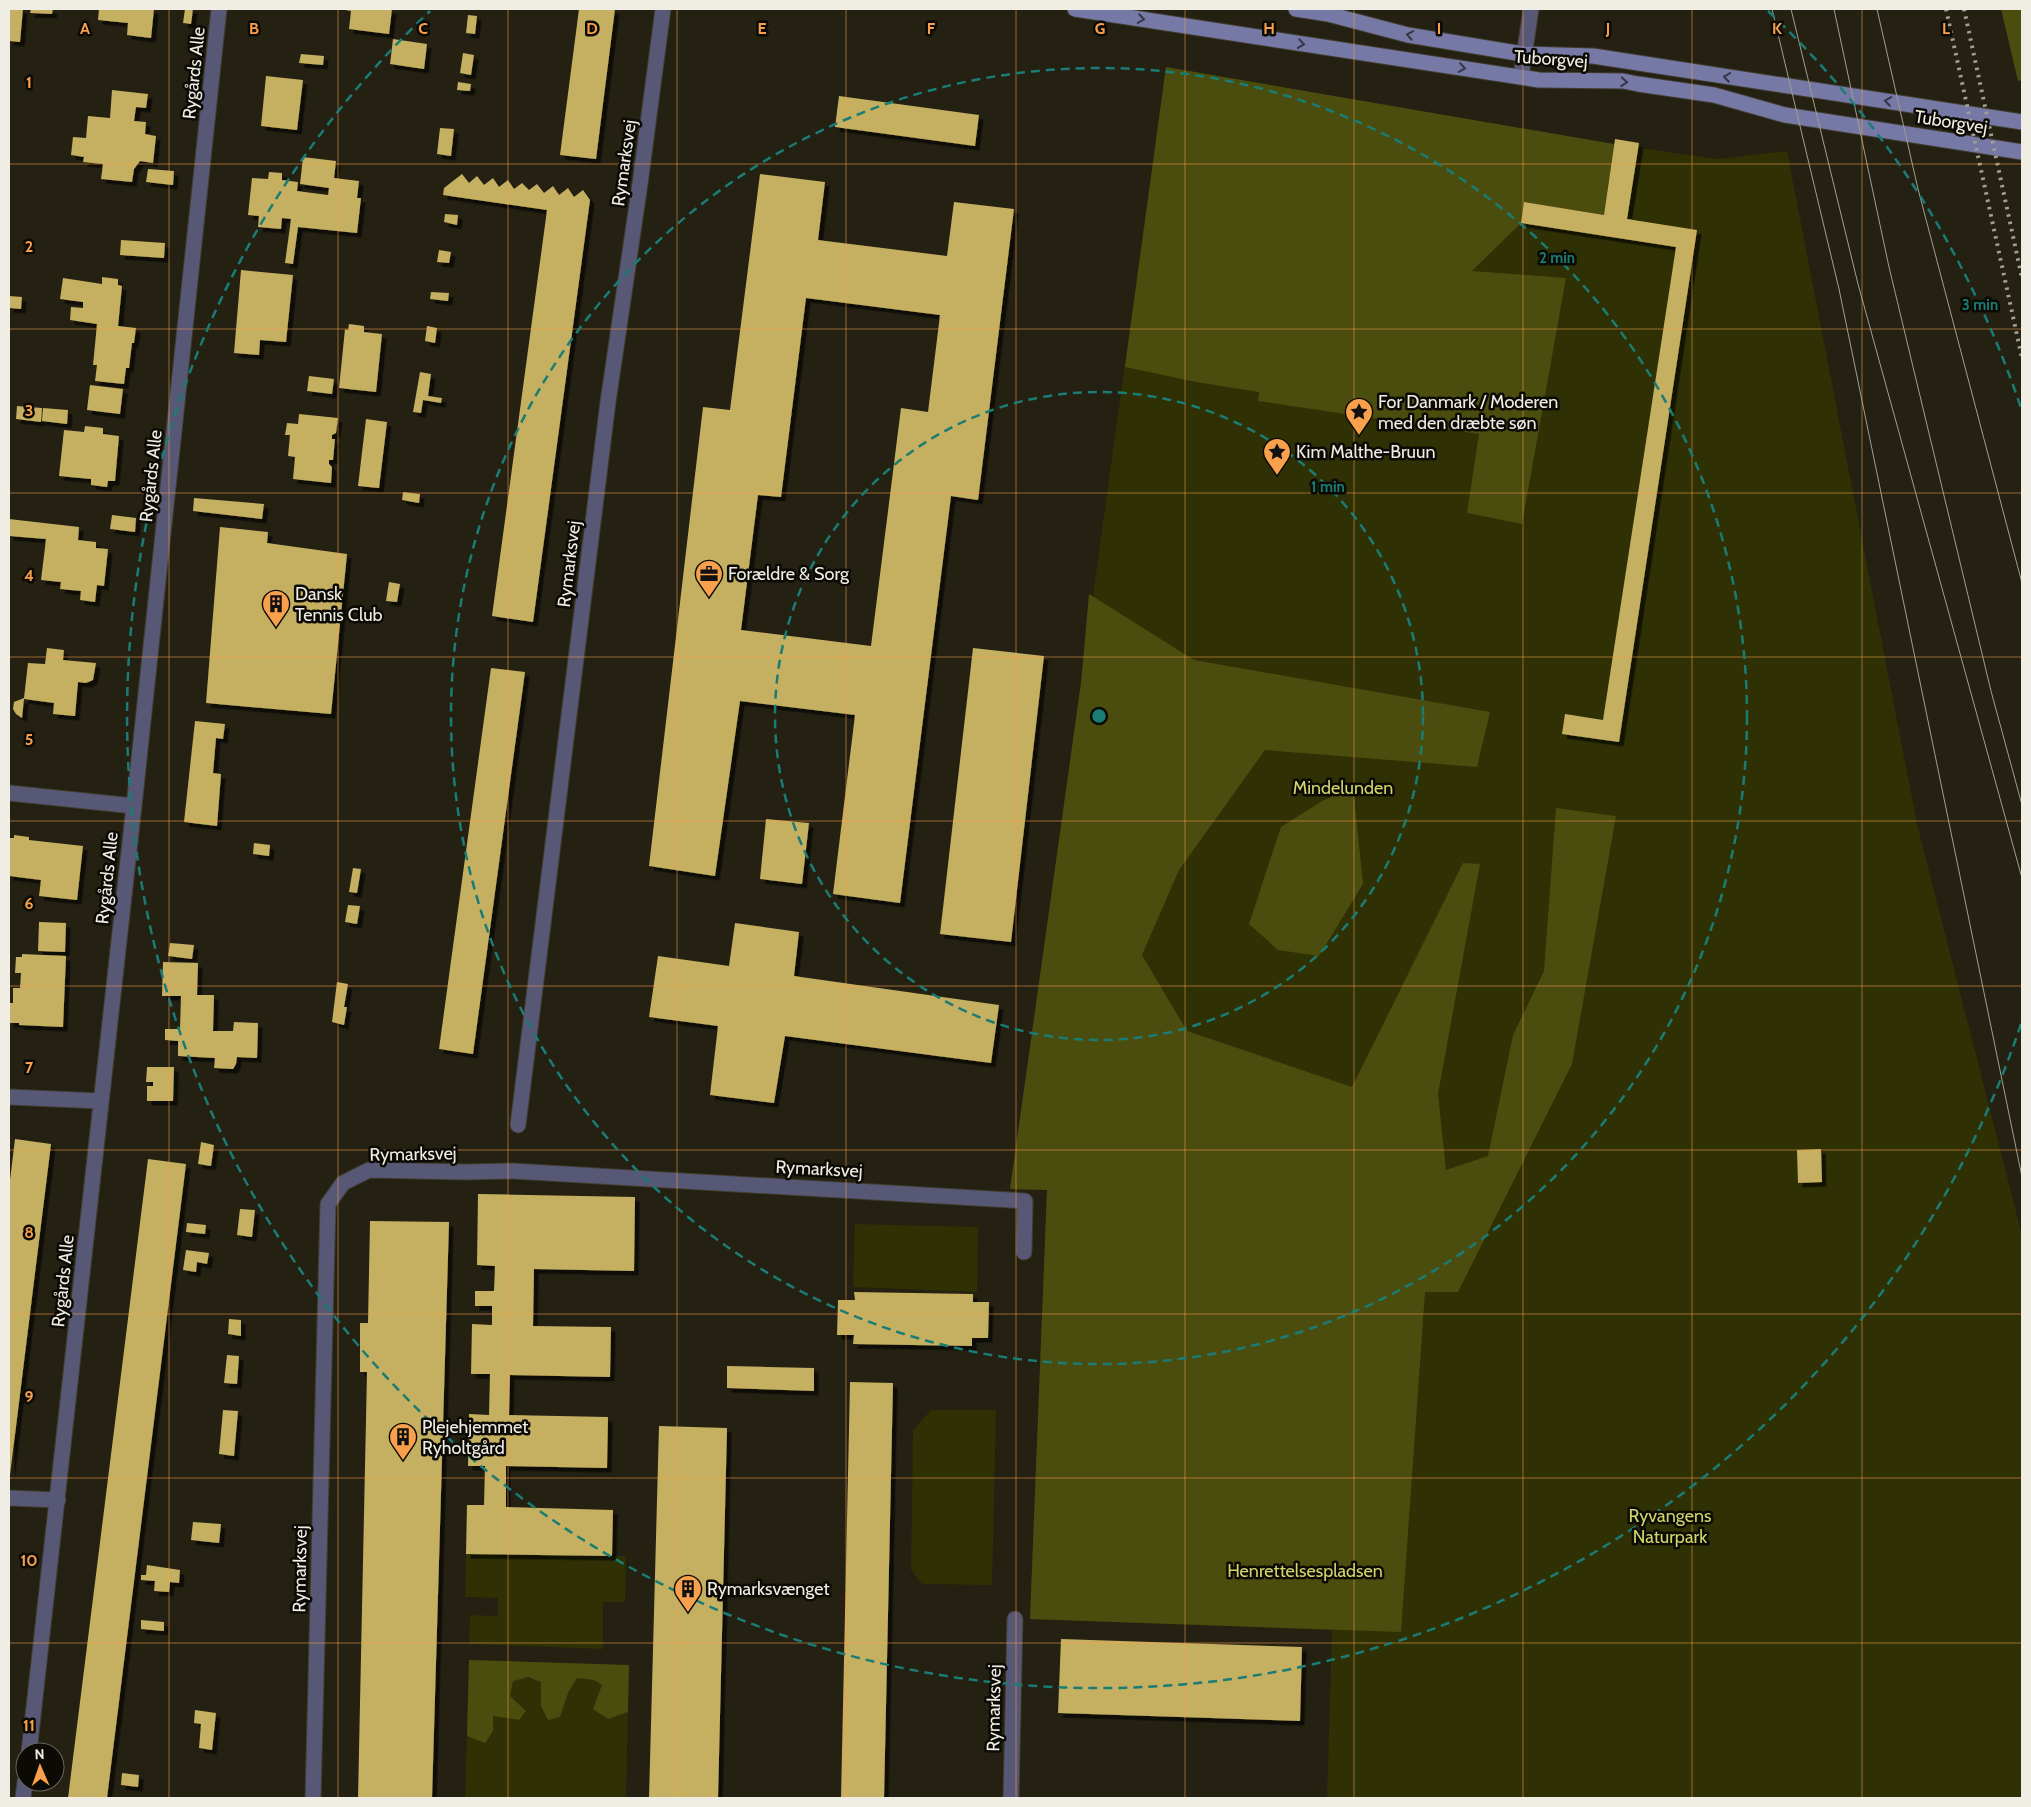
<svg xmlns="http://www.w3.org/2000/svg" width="2031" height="1807" viewBox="0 0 2031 1807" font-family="Cabin,sans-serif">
<defs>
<filter id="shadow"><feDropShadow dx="4.5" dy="4.5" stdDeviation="0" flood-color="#0009"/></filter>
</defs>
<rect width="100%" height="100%" fill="#242012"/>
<path fill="#2f3004" d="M1166 67 1592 141 1717 159 1787 151 1917 824 2022 1235V1798H1327L1332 1630 1030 1619 1047 1190 1011 1189Z
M855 1224 978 1227 977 1292 853 1287Z
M931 1410H996L992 1585 922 1584 911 1570 913 1430Z
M466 1554 626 1556 625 1602H603V1649L469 1644 470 1615 498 1616V1598L465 1597Z
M469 1660 629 1665 626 1798H465Z"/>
<path fill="#4b4d0e" d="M2001 9H2022V80L2018 81Z
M1166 67 1614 144 1604 215 1524 202 1521 223 1472 271 1566 278 1522 524 1467 513 1479 434 1258 401 1259 392 1196 382 1125 367Z
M1089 594 1194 660 1490 712 1477 767 1265 750 1179 870 1142 955 1187 1031 1352 1087 1463 863 1480 864 1438 1094 1446 1170 1488 1156 1513 1035 1544 971 1556 808 1616 816 1572 1064 1458 1292H1425L1401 1632 1030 1619 1047 1190 1010 1189 1081 683Z
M1353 788 1363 884 1319 956 1278 950 1249 924 1281 827 1322 801Z
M469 1660 629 1665 628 1712 608 1719 593 1709 602 1685 594 1680 577 1678 568 1693 560 1717 548 1720 541 1706V1682L528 1677 513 1681 510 1696 526 1711 519 1720 493 1716V1731L485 1743 467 1736Z"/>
<path fill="#c5af61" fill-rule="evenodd" filter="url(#shadow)" d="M9 9H23L20 42 9 41Z
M31 9H53L52 14 30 13Z
M99 9H154L151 38 127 35 128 23 98 20Z
M185 9H193L191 24 183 23Z
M339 9H392L389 34 349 29 351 11Z
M579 9H615L596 159 560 155Z
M468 15 477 16 475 34 466 33Z
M393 39 427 44 424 69 390 64Z
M463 53 474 55 471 75 460 73Z
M301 54 324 56 323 65 299 63Z
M266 76 303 80 297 130 261 126Z
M458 82 471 84 470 91 457 90Z
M112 90 148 94 146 108 136 107 134 121 146 122 145 134 156 136 153 163 140 161 134 169 132 182 101 179 103 164 83 162 84 157 71 155 73 137 86 138 88 116 110 118Z
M839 96 979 115 975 146 835 127Z
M440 128 454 129 451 156 437 154Z
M1615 139 1639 143 1627 219 1697 230 1619 742 1562 734 1565 714 1603 720 1676 247 1521 223 1524 202 1604 215Z
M303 157 336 161 334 178 359 181 357 198H361L357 233 298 227 293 264 285 263 291 219 282 218 281 229 258 227 259 216 248 215 252 178 268 179 269 172 282 173V180L298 182 297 191 328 195 329 188 300 184Z
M148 169 174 171 173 185 146 182Z
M462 174 469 183 477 176 484 185 493 178 499 187 508 180 514 189 522 183 529 190 537 184 544 193 553 186 559 195 568 188 574 197 583 190 590 200 533 622 492 616 547 210 443 195 444 188Z
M760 174 825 182 818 240 947 256 954 202 1014 209 978 500 951 496 900 903 833 894 855 715 740 701 715 876 649 866 703 407 730 410ZM806 298 940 315 928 412 901 408 871 646 741 630 758 495 781 497Z
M445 214 458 215 457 225 444 222Z
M121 240 165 243 164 258 120 255Z
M439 250 451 252 449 263 437 262Z
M241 270 293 275 286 342 260 340 259 355 234 353Z
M102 277 118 279V285L122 286 118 326 136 328 134 343H132L129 368H126L124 384 95 381 97 365H93L97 324 70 320 71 307 83 308V302L60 299 63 278 102 284Z
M431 292 449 293 448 301 430 299Z
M9 296 22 297 21 309 9 308Z
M349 324 364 326V332L382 334 376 392 339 388 345 329 348 330Z
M427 326 437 328 435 343 425 341Z
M420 372 431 374 428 396 442 398 441 403 423 400 421 413 413 412Z
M309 376 334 379 332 394 307 391Z
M90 385 123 389 120 414 87 410Z
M17 406 42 408 41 422 16 419Z
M43 408 68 410 67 424 42 421Z
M299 414 338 418 336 433 332 435V439H335L333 460H329V464L332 467 331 483 293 479 295 457 288 456 290 435H285L287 423 298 424Z
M366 419 387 422 379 488 358 486Z
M85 426 103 428V434L119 436 115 481H108L107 487 91 485V479L59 476 64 430 84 432Z
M403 492 420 494 419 503 402 500Z
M194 498 264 504 262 519 193 511Z
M112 515 136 518 135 532 110 529Z
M9 519 79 527 78 540 96 542V548L108 549 104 586 97 585 95 602 80 600 81 591 60 589 61 582 41 580 46 539 9 536Z
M220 527 268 532 267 543 347 554 331 714 206 703Z
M389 582 400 584 397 602 386 601Z
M47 648 64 650 63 660 96 663 93 680 86 683 78 682 75 716 53 714 54 703 24 699 22 718 16 714 13 709 14 702 24 698 28 663 45 664Z
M973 648 1044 656 1011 942 940 934Z
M491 668 525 672 473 1054 439 1049Z
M195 721 225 724 223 739 216 738 213 773 221 774 217 826 184 822Z
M766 819 809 823 802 884 760 879Z
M14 835 29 837V840L83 846 77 900 39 896 41 880 9 876V838H14Z
M254 843 270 845 269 856 253 854Z
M353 868 361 869 357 893 349 892Z
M348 905 360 906 357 924 345 922Z
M39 922 66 923 65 952 38 951Z
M735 923 799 932 794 976 999 1005 991 1063 785 1036 774 1103 710 1095 718 1026 649 1017 658 956 729 966Z
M170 943 194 945 192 959 168 956Z
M22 954 66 956 63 1027 19 1025V1023H9V1003H13V988H20L21 973H15L16 957H22Z
M163 962 198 963 197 995H214L213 1031H233L234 1022 258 1023 257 1058 237 1057 236 1064 233 1069 214 1068 215 1058 178 1056V1041L165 1040V1029H180L181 996H162Z
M337 982 348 984 344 1007H347L344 1025 332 1022Z
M147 1067H174L173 1101H147V1086H153V1082H146Z
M15 1139 51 1144 10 1475 9 1188Z
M201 1142 214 1145 211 1166 198 1164Z
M1821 1149 1822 1182 1798 1183 1797 1150Z
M148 1159 186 1164 107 1798H68Z
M478 1194 635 1197 634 1271 534 1269 533 1326 611 1327 610 1377 510 1375 509 1415 608 1417 607 1468 506 1466V1507L613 1510 612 1556 466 1554 467 1505H484L485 1466H468L469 1414 489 1415 490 1374H471L472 1324 492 1325V1306H475V1291H494L495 1266 477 1265Z
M240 1209 255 1210 252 1237 237 1235Z
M370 1221 449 1222 432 1798H358L367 1372H360V1323H368Z
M187 1223 206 1225 205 1234 186 1232Z
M186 1250 209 1253 207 1264 197 1262 196 1272 183 1270Z
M854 1292 973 1294V1302H989L988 1338H972V1346L853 1344 854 1335H837L838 1300H855Z
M229 1319 241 1320V1336L228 1334Z
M227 1355 239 1356 237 1384 224 1383Z
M727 1366 814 1368V1391L727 1388Z
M850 1382 893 1383 884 1798H841Z
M223 1410 238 1411 234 1456 219 1454Z
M659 1426 727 1428 718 1798H649Z
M193 1522 221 1524 219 1543 191 1540Z
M147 1565 180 1570 179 1583 170 1582 169 1592 154 1591 155 1581 141 1580V1575H146Z
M141 1620 164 1622V1631L141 1629Z
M1061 1639 1302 1647 1300 1721 1058 1713Z
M195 1710 216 1713 212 1750 199 1748 201 1724 194 1723Z
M122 1773 139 1775 138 1787 121 1785Z"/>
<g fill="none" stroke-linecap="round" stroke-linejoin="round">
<defs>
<path id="street" d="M1521 77 1531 9
M9 793 134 806
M9 1097 101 1101
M518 1125 608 402 640 184 663 9
M9 1498 58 1500
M29 1752 134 806 219 9
M23 1798 25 1782
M313 1798 328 1204 343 1183 369 1170 466 1172 513 1171 1025 1201 1024 1252
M1011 1798 1015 1619"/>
<path id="secondary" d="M1075 9 1539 80 1623 81 1638 84 1714 95 1785 115 2022 152
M1296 9 1328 14 1408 35 1523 54 1593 56 2022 122"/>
</defs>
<use href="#street" stroke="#413d2f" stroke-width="17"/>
<use href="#secondary" stroke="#413d2f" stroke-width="17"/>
<use href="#street" stroke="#575875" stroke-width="15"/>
<use href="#secondary" stroke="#7678a5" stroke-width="15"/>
<path stroke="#a19e93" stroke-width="1" d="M1772 9 1839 289 2022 1177
M1791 9 1858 284 2022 878
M1834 9 1889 267 1991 691 2022 805
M1877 9 1918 189 2022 583"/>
<path stroke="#a19e93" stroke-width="4" stroke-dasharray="2.5 5" stroke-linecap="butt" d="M1946 9 2022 358
M1964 9 2022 278"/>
</g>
<defs><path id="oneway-chevron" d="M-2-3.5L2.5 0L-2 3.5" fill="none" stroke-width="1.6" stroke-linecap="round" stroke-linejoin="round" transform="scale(1.25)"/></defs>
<g stroke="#363645">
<use href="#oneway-chevron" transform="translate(1141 19) rotate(9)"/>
<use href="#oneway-chevron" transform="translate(1410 35) rotate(-169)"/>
<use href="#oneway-chevron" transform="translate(1301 44) rotate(9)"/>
<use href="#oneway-chevron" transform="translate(1462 68) rotate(9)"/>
<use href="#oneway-chevron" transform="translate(1727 77) rotate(-172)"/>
<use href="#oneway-chevron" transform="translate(1624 82) rotate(5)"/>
<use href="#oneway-chevron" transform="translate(1888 101) rotate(-171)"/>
</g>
<path fill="none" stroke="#f9a04c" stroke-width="1" stroke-opacity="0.55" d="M169 9V1798M338 9V1798M508 9V1798M677 9V1798M846 9V1798M1016 9V1798M1185 9V1798M1354 9V1798M1523 9V1798M1692 9V1798M1862 9V1798M9 164H2022M9 329H2022M9 493H2022M9 657H2022M9 821H2022M9 986H2022M9 1150H2022M9 1314H2022M9 1478H2022M9 1643H2022"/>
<g fill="none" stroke="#1a7c74" stroke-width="2.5" stroke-dasharray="9 6">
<circle cx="1099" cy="716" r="324"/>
<circle cx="1099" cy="716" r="648"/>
<path d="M2021 1024A972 972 0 1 1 430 11M1768 11A972 972 0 0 1 2021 408"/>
</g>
<defs>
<symbol id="sight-pin" viewBox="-11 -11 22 30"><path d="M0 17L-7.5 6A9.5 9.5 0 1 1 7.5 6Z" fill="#f9a04c" stroke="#0c0a05"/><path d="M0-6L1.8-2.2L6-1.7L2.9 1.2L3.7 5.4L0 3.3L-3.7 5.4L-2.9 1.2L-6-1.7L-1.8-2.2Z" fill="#111"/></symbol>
<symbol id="office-pin" viewBox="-11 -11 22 30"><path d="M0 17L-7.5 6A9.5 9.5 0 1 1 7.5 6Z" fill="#f9a04c" stroke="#0c0a05"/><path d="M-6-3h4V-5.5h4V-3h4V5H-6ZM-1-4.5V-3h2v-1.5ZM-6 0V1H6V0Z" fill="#111"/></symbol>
<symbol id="building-pin" viewBox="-11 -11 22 30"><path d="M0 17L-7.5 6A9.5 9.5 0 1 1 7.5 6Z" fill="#f9a04c" stroke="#0c0a05"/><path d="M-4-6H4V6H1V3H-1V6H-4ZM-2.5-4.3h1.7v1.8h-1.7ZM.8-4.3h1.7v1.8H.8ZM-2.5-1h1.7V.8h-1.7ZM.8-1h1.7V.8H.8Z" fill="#111"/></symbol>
</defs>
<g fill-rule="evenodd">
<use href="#sight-pin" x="1343" y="396" width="32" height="43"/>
<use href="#sight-pin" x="1261" y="436" width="32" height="43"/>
<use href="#office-pin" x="693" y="558" width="32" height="43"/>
<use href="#building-pin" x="260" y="588" width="32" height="43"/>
<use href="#building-pin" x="387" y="1421" width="32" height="43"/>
<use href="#building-pin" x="672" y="1573" width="32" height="43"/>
</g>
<g text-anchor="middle" stroke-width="5" stroke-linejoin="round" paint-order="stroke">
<g font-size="18" fill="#f0ede4" stroke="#0c0a05">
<text transform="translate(1551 59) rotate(4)" y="6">Tuborgvej</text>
<text transform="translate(194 73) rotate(-84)" y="6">Rygårds Alle</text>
<text transform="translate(1951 122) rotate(9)" y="6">Tuborgvej</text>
<text transform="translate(624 163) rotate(-82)" y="6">Rymarksvej</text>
<text transform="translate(151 476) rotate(-84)" y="6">Rygårds Alle</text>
<text transform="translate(569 564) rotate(-83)" y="6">Rymarksvej</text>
<text transform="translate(107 878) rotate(-84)" y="6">Rygårds Alle</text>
<text transform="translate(413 1154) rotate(-1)" y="6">Rymarksvej</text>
<text transform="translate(819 1169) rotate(3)" y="6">Rymarksvej</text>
<text transform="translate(63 1281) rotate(-84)" y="6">Rygårds Alle</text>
<text transform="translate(300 1569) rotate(-89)" y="6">Rymarksvej</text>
<text transform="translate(994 1708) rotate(-89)" y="6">Rymarksvej</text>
</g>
<g font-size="18" fill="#f0ede4" stroke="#0c0a05" text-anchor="start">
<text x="1378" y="408">For Danmark / Moderen<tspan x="1378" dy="21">med den dræbte søn</tspan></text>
<text x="1296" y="458">Kim Malthe-Bruun</text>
<text x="728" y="580">Forældre &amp; Sorg</text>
<text x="295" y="600">Dansk<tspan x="295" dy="21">Tennis Club</tspan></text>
<text x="422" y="1433">Plejehjemmet<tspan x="422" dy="21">Ryholtgård</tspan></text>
<text x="707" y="1595">Rymarksvænget</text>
</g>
<g font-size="18" fill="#d0d66a" stroke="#0c0a05">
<text x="1343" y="794">Mindelunden</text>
<text x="1670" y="1522">Ryvangens<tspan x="1670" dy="21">Naturpark</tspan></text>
<text x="1305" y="1577">Henrettelsespladsen</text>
</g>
</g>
<g font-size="16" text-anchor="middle" font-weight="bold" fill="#f9a04c" stroke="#0c0a05" stroke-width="5" stroke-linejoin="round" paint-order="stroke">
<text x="85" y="34">A</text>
<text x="254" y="34">B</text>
<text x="423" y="34">C</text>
<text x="592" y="34">D</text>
<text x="762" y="34">E</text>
<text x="931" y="34">F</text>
<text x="1100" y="34">G</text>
<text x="1269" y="34">H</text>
<text x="1439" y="34">I</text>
<text x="1608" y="34">J</text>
<text x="1777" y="34">K</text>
<text x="1946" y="34">L</text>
<text x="29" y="88">1</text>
<text x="29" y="252">2</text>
<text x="29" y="416">3</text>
<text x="29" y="581">4</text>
<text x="29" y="745">5</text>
<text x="29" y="909">6</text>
<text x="29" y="1073">7</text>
<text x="29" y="1238">8</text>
<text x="29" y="1402">9</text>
<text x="29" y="1566">10</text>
<text x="29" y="1731">11</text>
</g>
<circle cx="1099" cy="716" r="8" fill="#1a7c74" stroke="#0c0a05" stroke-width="2.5"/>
<g font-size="15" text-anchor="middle" font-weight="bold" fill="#1a7c74" stroke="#0c0a05" stroke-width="5" stroke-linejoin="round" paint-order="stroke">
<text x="1557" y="263">2 min</text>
<text x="1980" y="310">3 min</text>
<text x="1328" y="492">1 min</text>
</g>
<rect width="2031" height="1807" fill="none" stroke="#f0ede4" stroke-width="20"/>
<g transform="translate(40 1767) rotate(358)"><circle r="24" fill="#0c0a05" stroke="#67655e"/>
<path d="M0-4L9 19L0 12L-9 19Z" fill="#f9a04c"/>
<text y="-8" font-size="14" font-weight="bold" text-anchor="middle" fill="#f0ede4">N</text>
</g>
</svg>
